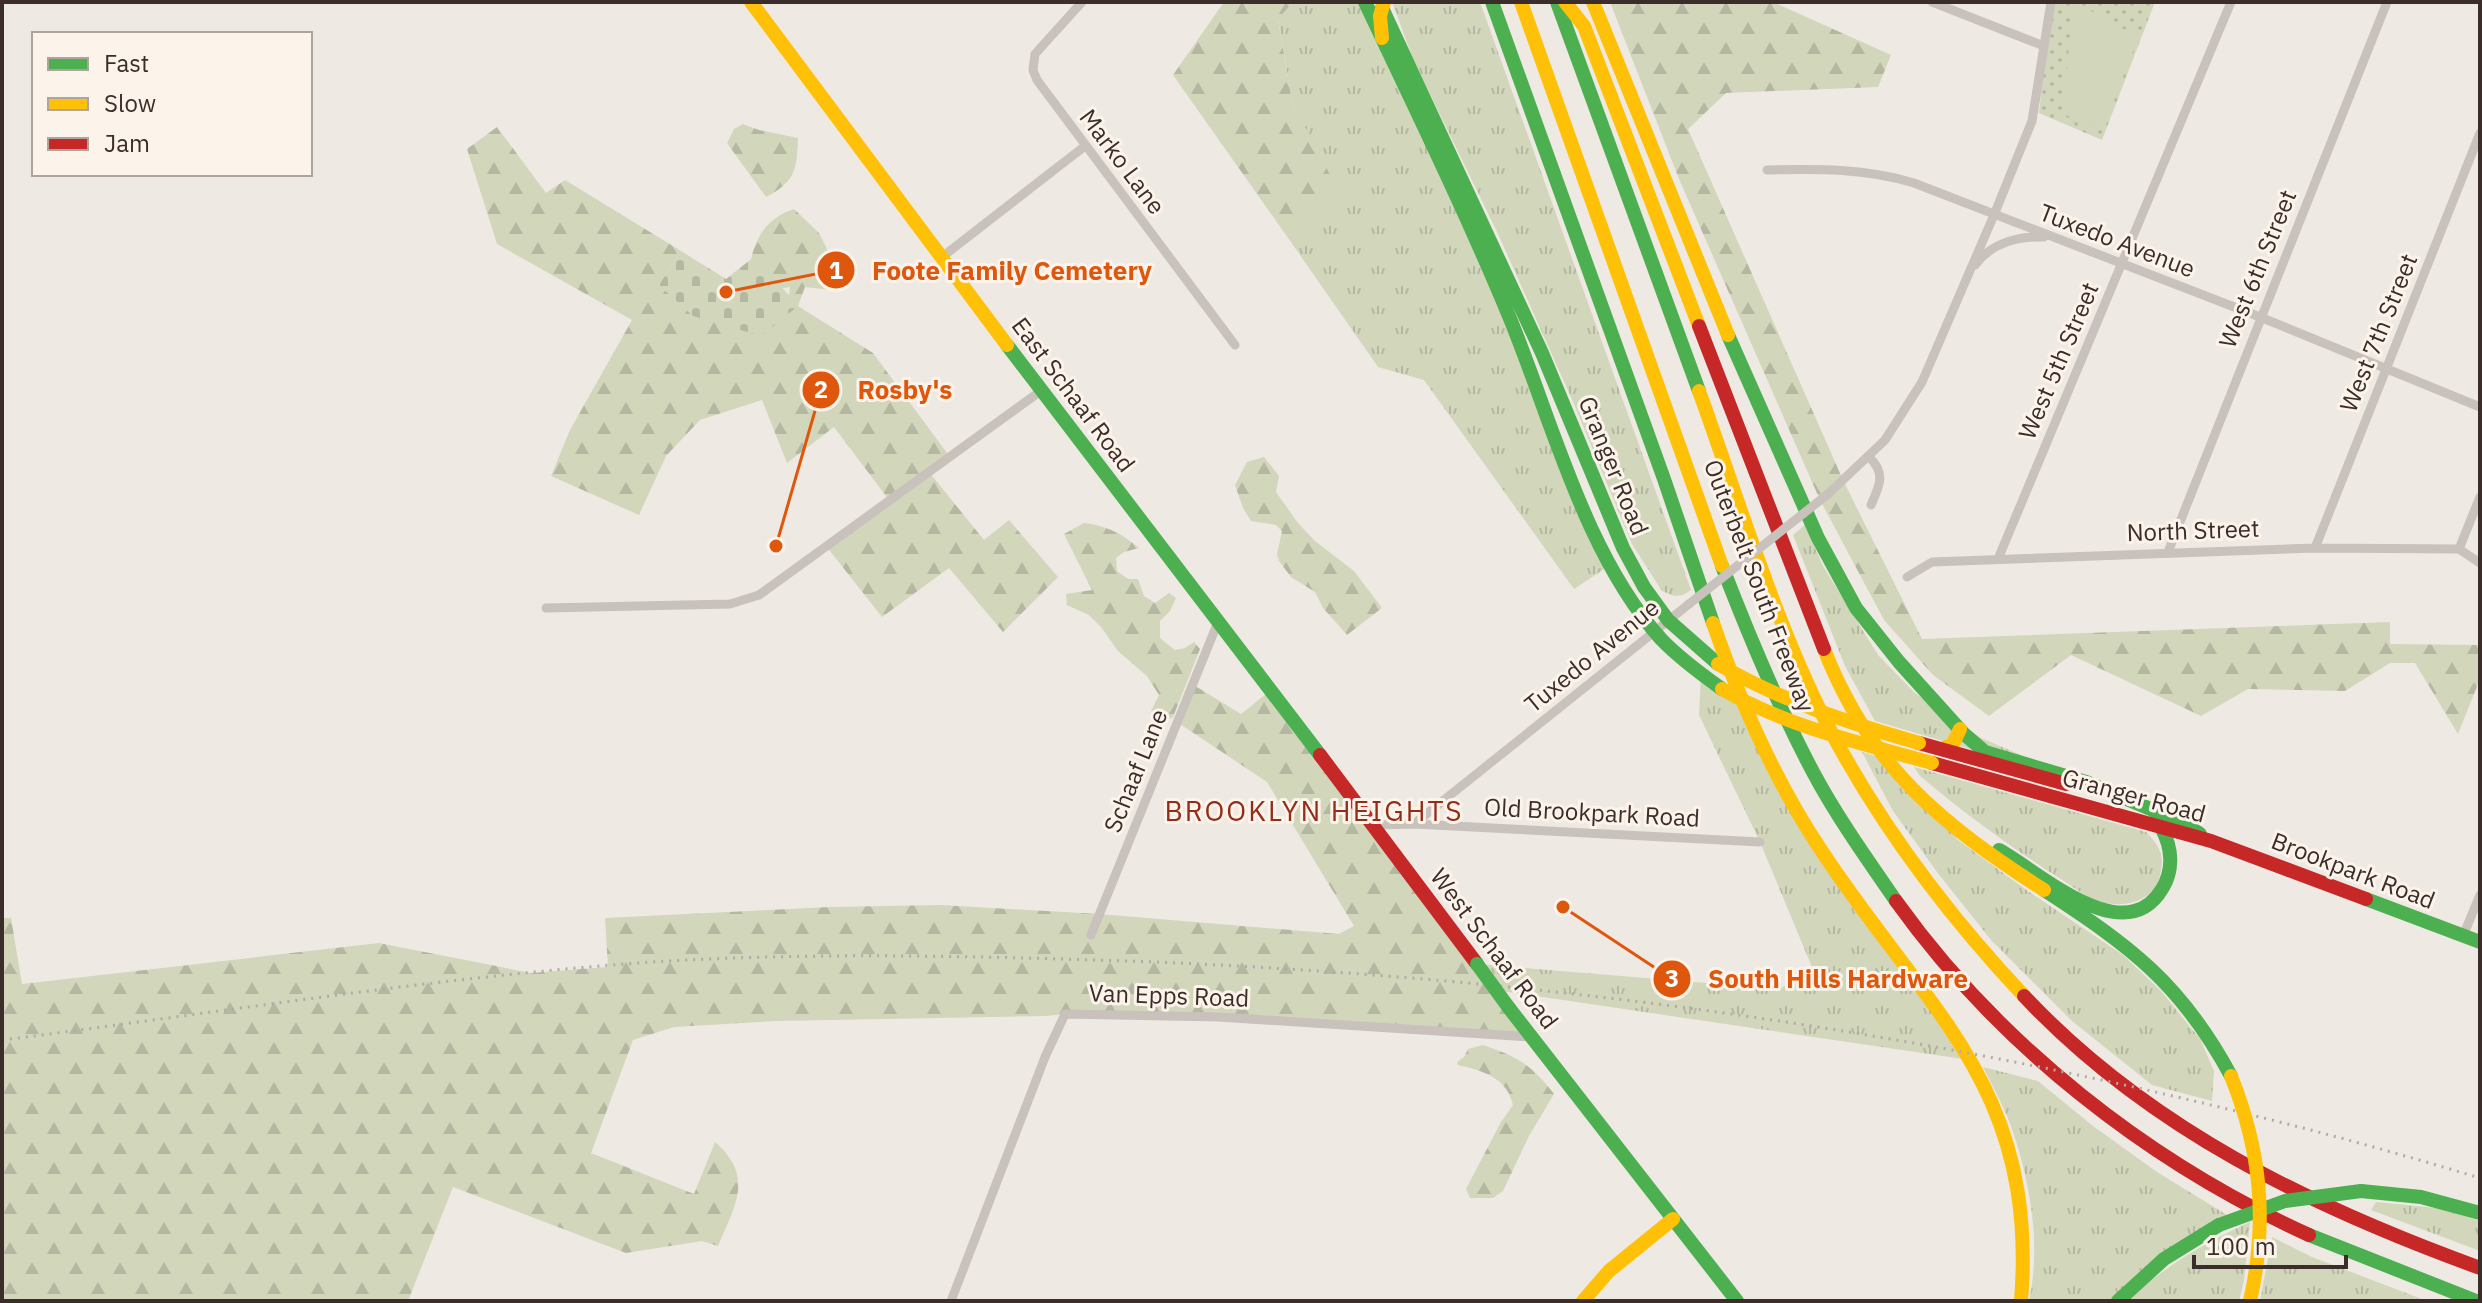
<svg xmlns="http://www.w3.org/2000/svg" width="2482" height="1303" viewBox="0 0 2482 1303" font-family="'IBM Plex Sans',sans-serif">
<defs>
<pattern id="grass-tufts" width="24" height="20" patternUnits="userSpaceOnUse" patternTransform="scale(2)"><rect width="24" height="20" fill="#d2d6bb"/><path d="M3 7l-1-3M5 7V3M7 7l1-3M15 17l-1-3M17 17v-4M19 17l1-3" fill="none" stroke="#b5b8a1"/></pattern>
<pattern id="forest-firs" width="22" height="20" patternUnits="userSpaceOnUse" patternTransform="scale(2)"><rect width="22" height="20" fill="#d2d6bb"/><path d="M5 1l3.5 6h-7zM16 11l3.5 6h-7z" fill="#b5b8a1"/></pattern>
<pattern id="cemetery-stones" width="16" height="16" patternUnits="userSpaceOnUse" patternTransform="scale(2)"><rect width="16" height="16" fill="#d2d6bb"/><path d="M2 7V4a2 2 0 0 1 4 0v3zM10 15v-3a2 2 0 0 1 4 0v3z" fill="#b5b8a1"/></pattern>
<pattern id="park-dots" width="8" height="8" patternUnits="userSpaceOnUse" patternTransform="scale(2)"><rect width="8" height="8" fill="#d2d6bb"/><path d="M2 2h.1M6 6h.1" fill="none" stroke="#b5b8a1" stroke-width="1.8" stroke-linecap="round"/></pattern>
</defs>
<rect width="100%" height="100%" fill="#efe9e3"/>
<path fill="url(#grass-tufts)" d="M1293 2H1365L1612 564 1574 589 1424 380 1378 367 1286 235 1339 194 1292 102 1278 18Z
M1392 2H1480L1691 590 1683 595 1674 596 1662 591 1632 544 1574 404 1499 236 1413 59Z
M1805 525 1823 566 1878 655 1915 693 1981 738 2047 766 2045 771 1875 721 1845 666 1793 535Z
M1701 674 1734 696 1783 788 1970 1060 1508 992 1495 989 1477 964 1780 989 1812 967 1760 842 1699 715Z
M1862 752 1876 756 1958 840 2025 889 2123 955 2161 991 2200 1039 2214 1071 2212 1101 2152 1085 2072 1021 1991 940 1937 872 1893 811Z
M1914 767 2146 832C2160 846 2165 856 2160 875 2154 902 2124 908 2101 902 2088 899 2075 888 2064 881 2013 849 1965 814 1920 776Z
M1983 1067 2038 1081 2093 1126 2157 1172 2227 1215 2160 1254 2109 1301H2029C2041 1247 2031 1187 2014 1135 2007 1112 1994 1089 1983 1067Z
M2376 1202 2437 1208 2480 1221V1251L2371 1210Z
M2250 1222 2244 1280 2239 1301H2126C2166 1266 2202 1244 2250 1222Z
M2272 1237 2312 1257 2427 1301H2260Z"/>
<path fill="url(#forest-firs)" d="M1224 2H1293L1278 19 1292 102 1340 194 1286 235 1173 75Z
M1610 2H1773L1891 55 1878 87 1726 93 1688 129 1843 480 1922 639 2390 622V644L2480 645V679L2458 734 2415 663H2390L2345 691 2248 689 2201 716 2071 655 1989 716 1933 675 1884 620 1820 500 1679 179Z
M743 124 759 130 798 138C797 170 795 182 766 197L727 143 734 129Z
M497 127 546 193 565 180 681 251 659 285 789 295 790 287 783 288 750 267C753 240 766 218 794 209L819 233 841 277 832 290 805 287 798 306 873 353 950 457 929 472 984 540 1009 520 1058 577 1003 632 949 568 882 617 826 546 889 500 834 427 787 463 762 400 700 420 666 456 639 515 551 476 570 430 632 320 497 244 467 149Z
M1264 457 1279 476 1276 492 1298 523 1315 541 1354 571 1382 608 1347 635 1323 608 1315 592 1291 577 1279 561 1277 554 1282 531 1276 525 1251 521 1243 508 1235 485 1247 462Z
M1084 523C1107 526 1121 533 1139 548L1124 552 1116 558 1117 571 1128 579H1138L1144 596 1155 603 1169 593 1176 598 1170 611 1160 621V638L1175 650 1185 648 1194 642 1200 649 1173 717 1166 720 1151 711 1159 695 1147 676 1118 651 1101 627 1089 615 1067 605 1066 594 1092 590 1064 534Z
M1192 684 1241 714 1271 690 1532 1037 1075 1013 1046 1016 777 1021 674 1027 633 1040 591 1153 694 1194 715 1142C755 1177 735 1205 718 1246L702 1241 626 1253 453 1187 408 1301H2V918H11L22 984 379 943 531 973 608 967 605 918 830 907 941 905 1099 914 1339 934 1354 926 1267 782 1177 722Z
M1483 1045C1518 1057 1531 1064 1554 1094L1529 1136 1503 1191 1493 1198H1470L1466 1189 1501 1122 1513 1105C1507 1078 1484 1071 1458 1065L1457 1062 1464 1057 1468 1049Z"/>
<path fill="url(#cemetery-stones)" d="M681 251 726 279 755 256 798 306 761 336 693 316 659 285Z"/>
<path fill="url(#park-dots)" d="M2051 2H2155L2102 140 2039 113Z"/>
<path fill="#d2d6bb" d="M2076 5 2098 14 2136 36 2137 41 2102 130 2063 114 2072 15Z"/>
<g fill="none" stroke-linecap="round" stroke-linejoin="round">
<path stroke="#c9c1bb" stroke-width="9" d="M1082 2 1035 54 1033 70 1037 80 1235 345
M1932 2 2044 46
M1767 170C1818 169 1865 168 1914 183L2260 317 2480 407
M942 257 1085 146
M1975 265C1991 243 2018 236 2044 237
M1869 457C1886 473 1880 485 1871 505
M1828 494 1885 440 1922 382 1994 215 2032 121 2051 2
M2315 548 2480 133
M2459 549 2480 497
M2168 552 2387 2
M1998 559 2231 2
M1907 577 1932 562 2315 548 2459 549 2480 563
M546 608 730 604 759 595 1042 390
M1414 824 1689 604
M1374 825 1414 824 1760 842
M1091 935 1218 622
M2463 936 2480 895
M951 1301 1045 1057 1065 1014 1218 1017 1532 1037"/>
<path stroke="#4caf50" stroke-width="14" d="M1365 2C1414 106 1465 210 1509 316 1552 420 1585 555 1661 639 1679 658 1701 674 1722 689
M1492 2 1664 479 1713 623
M1557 2 1699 391
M1382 8 1542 353 1623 548 1644 587 1668 620 1718 664
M1728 335 1818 538 1856 608 1899 662 1963 733 1985 752 2086 782 2165 815
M1007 345 1320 755
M1722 566C1749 636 1778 706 1813 772 1837 817 1867 859 1896 901
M2155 812 2183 823 2200 834
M1999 850C2038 871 2124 952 2162 889 2174 870 2172 848 2162 829
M2044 890C2130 946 2181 983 2231 1076
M2366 899 2480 942
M1509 1008 1737 1301
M2361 1191 2421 1197 2480 1213
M2309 1235 2476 1301
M2118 1301 2164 1259 2219 1225"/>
<path stroke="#ffc107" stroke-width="14" d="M751 2 1007 345
M1521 2 1722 566
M1565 2 1584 26 1699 326
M1593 2 1728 335
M1382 38 1380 16 1384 2
M1699 391C1739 501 1775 623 1828 726 1881 827 1947 914 2024 996
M1713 623C1741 704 1775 782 1823 853 1929 1013 2038 1088 2021 1301
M1824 649C1870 767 1941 824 2044 890
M1942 749 1953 744 1960 729
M1583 1301 1609 1271 1673 1219"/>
<path stroke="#c62828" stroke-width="14" d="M1699 326 1824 649
M1919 743 2066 784
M1320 755 1477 964
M1932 763 2211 841 2366 899
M1896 901C1999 1045 2148 1162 2309 1235
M2024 996C2149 1129 2312 1207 2480 1268"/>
<path stroke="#b1aaa6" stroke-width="3" stroke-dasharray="2 6" stroke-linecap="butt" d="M2 1040C218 1013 434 977 652 962 811 952 970 956 1129 961 1586 978 2042 1045 2480 1178"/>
<path stroke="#c9c1bb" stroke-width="9" d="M1689 604 1828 494"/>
<path stroke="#4caf50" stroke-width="14" d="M1477 964 1509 1008
M2219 1225 2285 1201 2361 1191"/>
<path stroke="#ffc107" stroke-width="14" d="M1718 664C1781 701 1849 723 1919 743
M1722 689C1788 727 1860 743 1932 763
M2231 1076C2261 1151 2268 1222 2250 1301"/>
</g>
<g text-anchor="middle" stroke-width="6" stroke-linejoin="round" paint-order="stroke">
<g font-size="24" fill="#3b2d29" stroke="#fcf3eb">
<text transform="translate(1122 162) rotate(53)" y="8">Marko Lane</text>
<text transform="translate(2117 241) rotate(21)" y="8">Tuxedo Avenue</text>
<text transform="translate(2258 269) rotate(-68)" y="8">West 6th Street</text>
<text transform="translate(2379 333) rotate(-68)" y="8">West 7th Street</text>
<text transform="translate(2059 361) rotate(-67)" y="8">West 5th Street</text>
<text transform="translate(1073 395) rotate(53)" y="8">East Schaaf Road</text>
<text transform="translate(1613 466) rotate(68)" y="8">Granger Road</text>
<text transform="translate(2193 531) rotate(-2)" y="8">North Street</text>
<text transform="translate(1759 586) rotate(69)" y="8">Outerbelt South Freeway</text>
<text transform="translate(1592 656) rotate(-39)" y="8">Tuxedo Avenue</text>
<text transform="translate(1136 771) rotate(-68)" y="8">Schaaf Lane</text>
<text transform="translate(2134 796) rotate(15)" y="8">Granger Road</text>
<text transform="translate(1592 813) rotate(3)" y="8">Old Brookpark Road</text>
<text transform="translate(2353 871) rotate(21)" y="8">Brookpark Road</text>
<text transform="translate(1494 949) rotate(53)" y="8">West Schaaf Road</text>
<text transform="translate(1169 996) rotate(2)" y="8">Van Epps Road</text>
</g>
<g font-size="28" letter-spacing="2" fill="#942c18" stroke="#fcf3eb">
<text x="1314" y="821">BROOKLYN HEIGHTS</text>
</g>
</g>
<path fill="none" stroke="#df570d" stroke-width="3" d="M726 292L836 270M776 546L821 390M1563 907L1672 979"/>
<g fill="#df570d" stroke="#fcf3eb" stroke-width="3">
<circle cx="726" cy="292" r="8"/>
<circle cx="776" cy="546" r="8"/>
<circle cx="1563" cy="907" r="8"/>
<circle cx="836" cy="270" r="20"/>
<circle cx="821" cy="390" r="20"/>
<circle cx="1672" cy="979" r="20"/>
</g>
<g font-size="24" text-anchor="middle" font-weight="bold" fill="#fff">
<text x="836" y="279">1</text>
<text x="821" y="398">2</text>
<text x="1672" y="987">3</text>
</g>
<g font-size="26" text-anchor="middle" font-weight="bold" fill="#df570d" stroke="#fcf3eb" stroke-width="6" stroke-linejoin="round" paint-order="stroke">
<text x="1012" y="280">Foote Family Cemetery</text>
<text x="905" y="399">Rosby's</text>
<text x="1838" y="988">South Hills Hardware</text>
</g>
<rect width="2482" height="1303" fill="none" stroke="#3b2d29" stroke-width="8"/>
<rect x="32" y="32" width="280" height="144" fill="#fcf3eb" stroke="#afa49d" stroke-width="2"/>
<rect x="48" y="58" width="40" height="12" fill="#4caf50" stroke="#afa49d" stroke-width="2"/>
<text x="104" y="72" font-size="24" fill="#3b2d29">Fast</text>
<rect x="48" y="98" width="40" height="12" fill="#ffc107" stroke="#afa49d" stroke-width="2"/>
<text x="104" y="112" font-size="24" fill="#3b2d29">Slow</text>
<rect x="48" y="138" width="40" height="12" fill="#c62828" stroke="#afa49d" stroke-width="2"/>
<text x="104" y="152" font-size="24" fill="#3b2d29">Jam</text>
<path d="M2194 1255v12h152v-12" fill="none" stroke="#3b2d29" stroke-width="4"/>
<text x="2206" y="1255" font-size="24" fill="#3b2d29" stroke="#fcf3eb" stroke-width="6" paint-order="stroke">100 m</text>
</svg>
